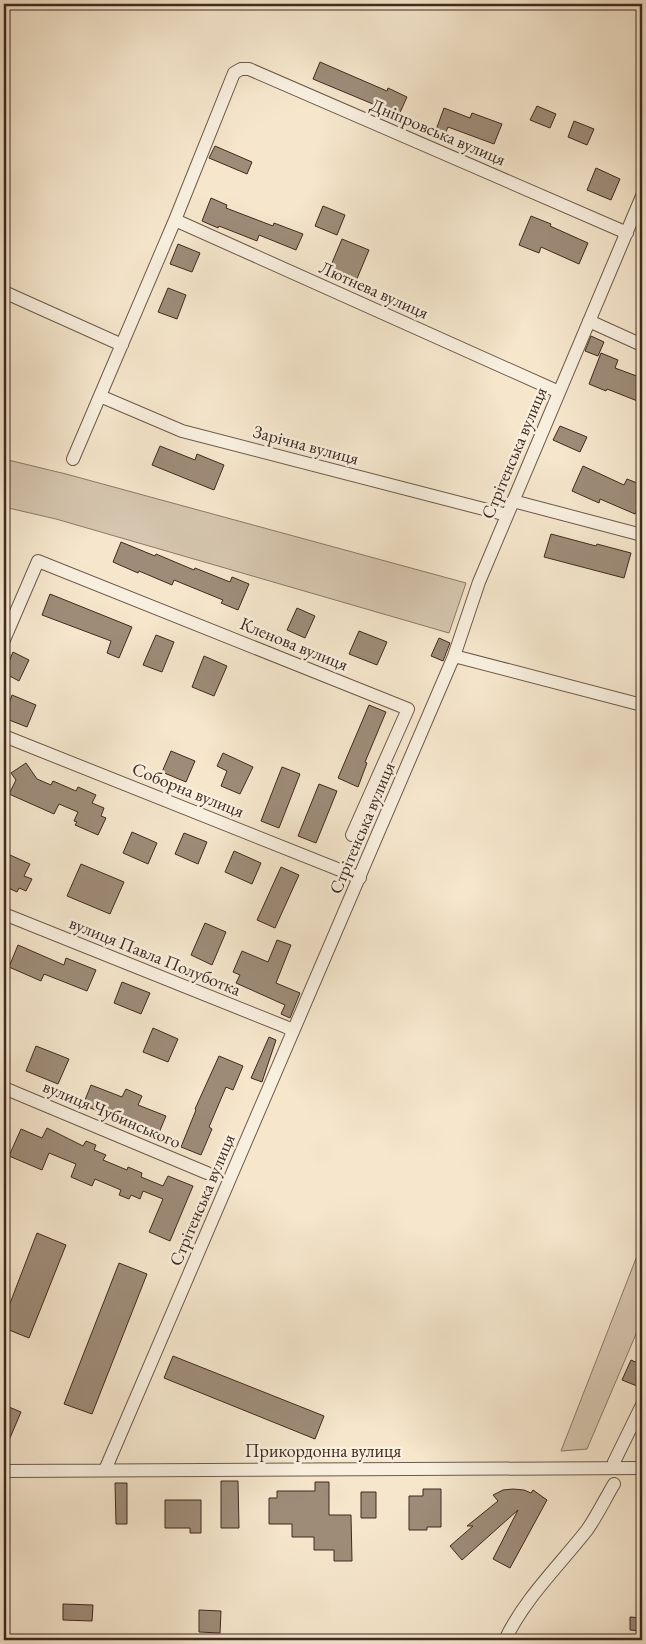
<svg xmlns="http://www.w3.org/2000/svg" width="646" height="1644" viewBox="0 0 646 1644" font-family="'EB Garamond',serif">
<rect width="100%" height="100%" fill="#f5e6cc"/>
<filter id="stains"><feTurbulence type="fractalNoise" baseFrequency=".004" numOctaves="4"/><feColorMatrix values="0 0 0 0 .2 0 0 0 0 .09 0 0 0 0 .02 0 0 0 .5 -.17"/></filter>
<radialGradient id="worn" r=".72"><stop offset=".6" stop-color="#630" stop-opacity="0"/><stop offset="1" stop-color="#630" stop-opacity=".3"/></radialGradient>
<path fill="#d6c6af" stroke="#8b7868" d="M4 459 66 474 466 583 449 633 56 519 4 507Z
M642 1243V1320L587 1449 561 1451Z"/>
<path fill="#9e8c79" stroke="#402a20" d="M320 62 387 91 388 88 407 97 398 117 379 109 380 107 313 79Z
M537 106 556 114 550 128 530 120Z
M444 108 470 118 472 113 502 124 494 144 448 127 445 134 436 130Z
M574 121 594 129 587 145 568 137Z
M215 146 252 162 247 174 209 158Z
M596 168 620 179 611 200 587 190Z
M211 198 227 205 226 208 273 226 274 223 303 234 296 250 259 235 257 241 219 226 218 228 202 221Z
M323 206 345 215 337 235 315 226Z
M531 216 551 224 550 226 588 243 579 264 541 247 539 253 519 245Z
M342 239 369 250 356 281 329 270Z
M178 244 200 253 192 272 170 264Z
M168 288 186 295 177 319 158 312Z
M591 336 604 342 598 356 585 351Z
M601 353 618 360 615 368 642 378V396L640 402 607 389 606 391 589 384Z
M560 426 587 437 580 452 553 440Z
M160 446 195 460 197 454 224 465 214 490 152 465Z
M583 466 624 485 627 479 642 485V498L635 514 600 499 599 503 572 491Z
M551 534 596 546 597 544 631 553 624 578 544 557Z
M121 542 155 556 156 554 194 570 195 568 230 582 232 577 249 584 238 610 221 603 223 600 174 580 172 585 139 571 138 573 113 562Z
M50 594 132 627 119 658 107 653 111 641 42 615Z
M297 608 315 616 305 638 287 630Z
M359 631 387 642 377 665 349 654Z
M156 635 174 642 162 672 143 665Z
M439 638 450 643 443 661 431 656Z
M13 652 29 660 19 681 4 673Z
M204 656 227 666 214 696 192 687Z
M12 695 36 705 27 727 4 718Z
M369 705 386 712 365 762 367 763 358 787 338 778Z
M171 751 195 761 186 782 162 772Z
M223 753 253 767 240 794 221 786 227 771 217 766Z
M26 763 37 779 51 785 53 781 76 791 78 787 96 795 92 803 104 808 101 816 106 818 98 835 75 825 77 822 74 821 78 812 59 804 54 814 9 794 16 780 11 773Z
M282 767 300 774 279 828 261 821Z
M319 784 337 791 316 843 298 836Z
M132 832 157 843 148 864 123 853Z
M184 833 207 842 198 864 175 854Z
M234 851 261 863 252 884 225 872Z
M10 855 30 864 24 876 32 879 26 891 19 888 17 892 4 886V857L8 859Z
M81 864 124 882 110 914 67 896Z
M281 867 299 875 275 928 257 920Z
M205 923 226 932 212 965 191 955Z
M277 940 291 945 276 983 300 993 290 1018 281 1014 285 1005 236 983 240 975 233 972 242 951 268 962Z
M18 945 64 965 66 958 96 970 87 991 44 974 41 981 9 967Z
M122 982 150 993 141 1014 114 1003Z
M153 1028 178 1039 168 1062 143 1052Z
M269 1037 276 1040 262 1082 251 1078Z
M36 1046 69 1059 58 1084 26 1071Z
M219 1056 243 1066 233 1090 226 1087 209 1127 212 1129 201 1155 181 1147 196 1110 195 1109Z
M91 1085 122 1097 126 1089 142 1096 138 1105 166 1116 158 1135 83 1105Z
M47 1128 83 1146 86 1141 96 1145 94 1150 106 1155 103 1160 127 1170 128 1167 142 1173 141 1177 163 1186 168 1176 193 1186 170 1241 149 1232 163 1199 143 1191 140 1199 131 1195 129 1199 119 1195 121 1190 95 1179 92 1186 71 1177 76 1164 49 1153 42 1170 9 1156 21 1129 42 1138Z
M37 1233 66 1245 29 1338 4 1328V1319Z
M119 1263 147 1274 92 1414 64 1404Z
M173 1356 324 1416 315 1439 164 1378Z
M631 1360 642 1365V1388L622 1380Z
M4 1405 21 1412 4 1452Z
M221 1481H238L239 1528H221Z
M315 1482H329V1515H351L352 1561H334V1550H314V1537H292V1524H269V1498H277V1491H315Z
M115 1483H127V1524H116Z
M423 1489H441V1527H427V1530H409V1496H423Z
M513 1489 524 1490 531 1493 533 1490 547 1500 510 1568 493 1559 518 1510 462 1560 450 1546 473 1526H467L498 1501 493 1495 503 1490Z
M361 1492H376V1518H361Z
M165 1500H201V1533H190V1528H165Z
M63 1604 93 1605 92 1621 63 1620Z
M199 1610 221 1611 220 1633 199 1632Z
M630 1617 642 1618V1631L630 1630Z"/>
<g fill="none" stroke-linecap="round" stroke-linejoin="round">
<defs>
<path id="street" d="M175 220 559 392
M4 292 122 345
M589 321 642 345
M100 396 182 431 507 515
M73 459 175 220 234 73 241 69H249L627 233
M513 501 642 535
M4 640 38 561 408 709 352 835
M454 656 642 705
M4 736 360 878
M4 914 286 1027 293 1031
M4 1088 207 1173
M614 1462 642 1405
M105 1470 454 656 479 582 642 196
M4 1471 642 1468
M505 1640C525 1598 558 1567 587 1530 597 1516 605 1499 614 1484"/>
</defs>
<use href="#street" stroke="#6d594b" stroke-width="14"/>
<use href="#street" stroke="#f8efde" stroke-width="12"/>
</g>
<g text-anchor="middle" stroke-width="5" stroke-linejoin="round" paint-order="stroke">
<g font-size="18" fill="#402a20" stroke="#f8efde">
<text transform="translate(438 132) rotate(23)" y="6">Дніпровська вулиця</text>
<text transform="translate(374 290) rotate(24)" y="6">Лютнева вулиця</text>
<text transform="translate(306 445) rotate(15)" y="6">Зарічна вулиця</text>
<text transform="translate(514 453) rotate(-67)" y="6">Стрітенська вулиця</text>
<text transform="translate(294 644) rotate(22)" y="6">Кленова вулиця</text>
<text transform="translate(188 790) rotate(22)" y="6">Соборна вулиця</text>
<text transform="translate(362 828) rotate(-67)" y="6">Стрітенська вулиця</text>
<text transform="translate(155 956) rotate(22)" y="6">вулиця Павла Полуботка</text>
<text transform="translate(112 1114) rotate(23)" y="6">вулиця Чубинського</text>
<text transform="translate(202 1200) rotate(-67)" y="6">Стрітенська вулиця</text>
<text x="323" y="1457">Прикордонна вулиця</text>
</g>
</g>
<rect width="646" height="1644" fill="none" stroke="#f5e6cc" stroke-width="20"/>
<rect x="5" y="5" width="636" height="1634" fill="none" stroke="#402a20" stroke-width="2.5"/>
<rect x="10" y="10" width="626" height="1624" fill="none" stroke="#402a20"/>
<rect width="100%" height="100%" filter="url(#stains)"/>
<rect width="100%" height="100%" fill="url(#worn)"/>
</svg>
